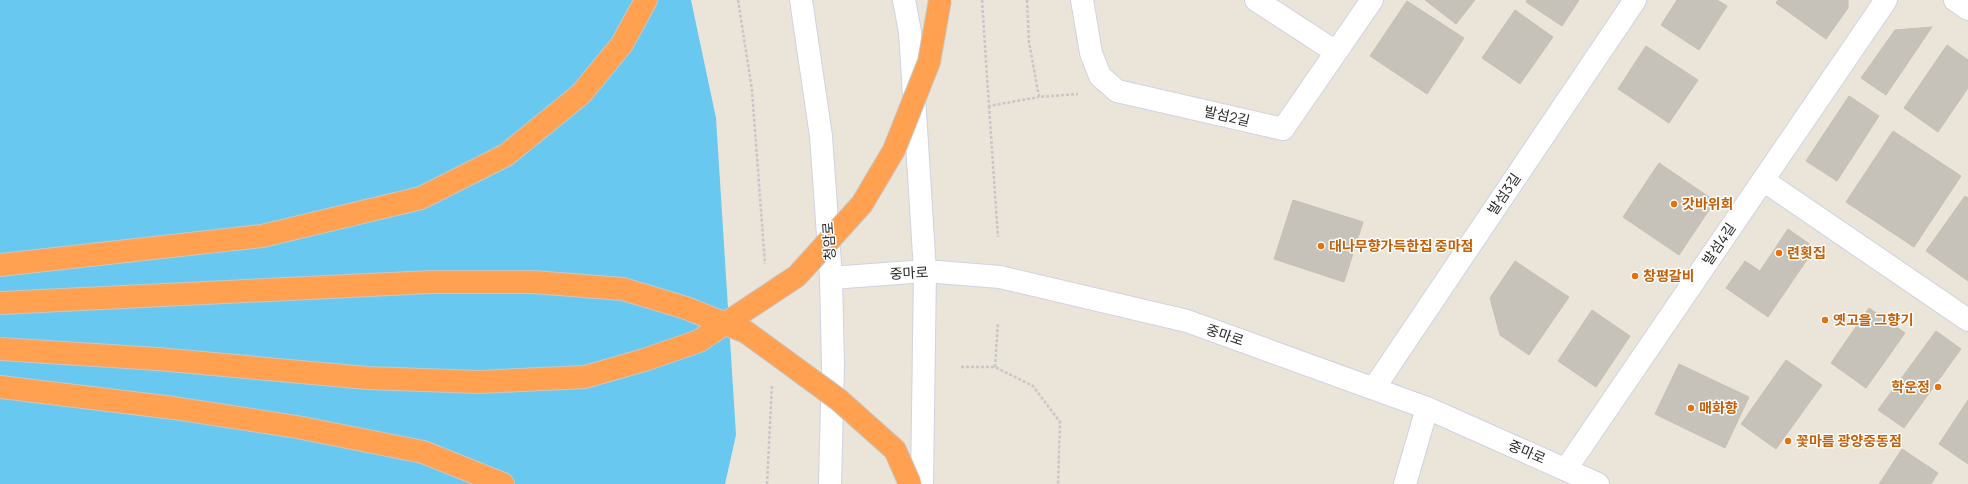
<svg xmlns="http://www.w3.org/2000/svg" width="1968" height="484" viewBox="0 0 1968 484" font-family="Manrope,'Noto Sans KR',sans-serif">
<rect width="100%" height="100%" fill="#ebe4d9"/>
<path fill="#69c8f0" d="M0 0H691L716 118 736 435 725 484H0Z"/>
<path fill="#c6c1b9" stroke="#c6c0b3" d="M1425 0H1475L1456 24Z
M1527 0H1579L1562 26 1526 2Z
M1677 0H1717L1727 6 1699 50 1661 25Z
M1778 0H1848V8L1826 39 1776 3Z
M1407 1 1464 38 1427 94 1370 56Z
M1515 10 1553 37 1520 84 1482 58Z
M1932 27 1886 95 1861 78 1895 30Z
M1947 45 1968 60V88L1938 132 1904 108Z
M1646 46 1698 80 1669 123 1618 89Z
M1849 96 1879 116 1837 181 1806 161Z
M1893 131 1961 176 1914 247 1846 202Z
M1659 163 1715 201 1679 255 1623 217Z
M1965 196 1968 198V281L1926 251Z
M1293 200 1363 222 1344 282 1274 259Z
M1788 229 1815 248 1768 317 1726 288 1745 261 1760 271Z
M1515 261 1569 297 1529 355 1500 335 1490 298Z
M1869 308 1905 333 1866 388 1831 363Z
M1592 310 1630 336 1596 387 1558 361Z
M1936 331 1961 349 1904 428 1878 410Z
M1786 360 1822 385 1776 449 1741 424Z
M1679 364 1749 397 1725 448 1655 414Z
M1968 400V464L1939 444Z
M1902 449 1938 473 1931 484H1879Z"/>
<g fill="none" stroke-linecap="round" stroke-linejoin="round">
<defs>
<path id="street" d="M1082 0 1091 53 1100 76 1117 91 1283 129 1372 0
M1256 0 1336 52
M1955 0 1968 9
M1763 180 1968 320
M1374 388 1635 0
M1566 469 1886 0
M1405 484 1427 408"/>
<path id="secondary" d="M801 0 821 136 831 278 833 365 830 484
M904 0 910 32 925 271 922 484
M831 278 925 271 1000 277 1187 321 1427 408 1598 484"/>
<path id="highway" d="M0 265 262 236 421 198 506 155 581 94 622 44 646 0
M0 387 174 408 297 427 423 452 503 484"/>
</defs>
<use href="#street" stroke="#cfd2e2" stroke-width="24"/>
<use href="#secondary" stroke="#cfd2e2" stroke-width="24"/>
<use href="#highway" stroke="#c7c7c7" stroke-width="24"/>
<path stroke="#c7c7c7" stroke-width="2.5" stroke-dasharray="3 2" stroke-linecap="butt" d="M738 0 752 90 765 264
M982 0 989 106 1039 97
M1027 0 1029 42 1039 97 1078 94
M989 106 998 237
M961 367H995L1033 386 1060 422 1058 484
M995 367 998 322
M767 484 772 385"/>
<use href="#street" stroke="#fff" stroke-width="22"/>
<use href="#secondary" stroke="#fff" stroke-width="22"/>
<use href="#highway" stroke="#ffa150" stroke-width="22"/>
<defs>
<path id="highway-bridge" d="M0 303 431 282H533L623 289 686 308 746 332 839 400 895 450 910 484
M0 349 158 359 367 378 479 382 585 377 644 360 699 341 797 276 862 204 894 150 929 62 940 0"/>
</defs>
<use href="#highway-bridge" stroke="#c7c7c7" stroke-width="24" stroke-linecap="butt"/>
<use href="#highway-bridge" stroke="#ffa150" stroke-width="22"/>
</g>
<g fill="#e8710a" stroke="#fff" stroke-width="1.5">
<circle cx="1674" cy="204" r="4"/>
<circle cx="1321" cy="246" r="4"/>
<circle cx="1779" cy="253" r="4"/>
<circle cx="1635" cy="276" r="4"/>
<circle cx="1825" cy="320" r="4"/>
<circle cx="1938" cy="387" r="4"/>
<circle cx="1691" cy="408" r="4"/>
<circle cx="1788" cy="441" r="4"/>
</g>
<g text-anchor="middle" stroke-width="3" stroke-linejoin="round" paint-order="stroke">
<g font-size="14" fill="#282828" stroke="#fff">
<text transform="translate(1227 116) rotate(13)" y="5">발섬2길</text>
<text transform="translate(1504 194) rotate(-56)" y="5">발섬3길</text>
<text transform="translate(829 241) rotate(-94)" y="5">청암로</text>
<text transform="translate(1719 244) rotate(-56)" y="5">발섬4길</text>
<text transform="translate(909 273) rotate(-3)" y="5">중마로</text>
<text transform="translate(1225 335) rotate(19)" y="5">중마로</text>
<text transform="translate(1527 452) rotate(23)" y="5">중마로</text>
</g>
<g font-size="14" font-weight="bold" fill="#c56008" stroke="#fff" text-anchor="start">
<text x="1682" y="209">갓바위회</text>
<text x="1329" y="251">대나무향가득한집 중마점</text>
<text x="1787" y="258">련횟집</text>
<text x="1643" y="281">창평갈비</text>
<text x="1833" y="325">옛고을 그향기</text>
<text x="1930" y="392" text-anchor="end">학운정</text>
<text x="1699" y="413">매화향</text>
<text x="1796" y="446">꽃마름 광양중동점</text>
</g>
</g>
</svg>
